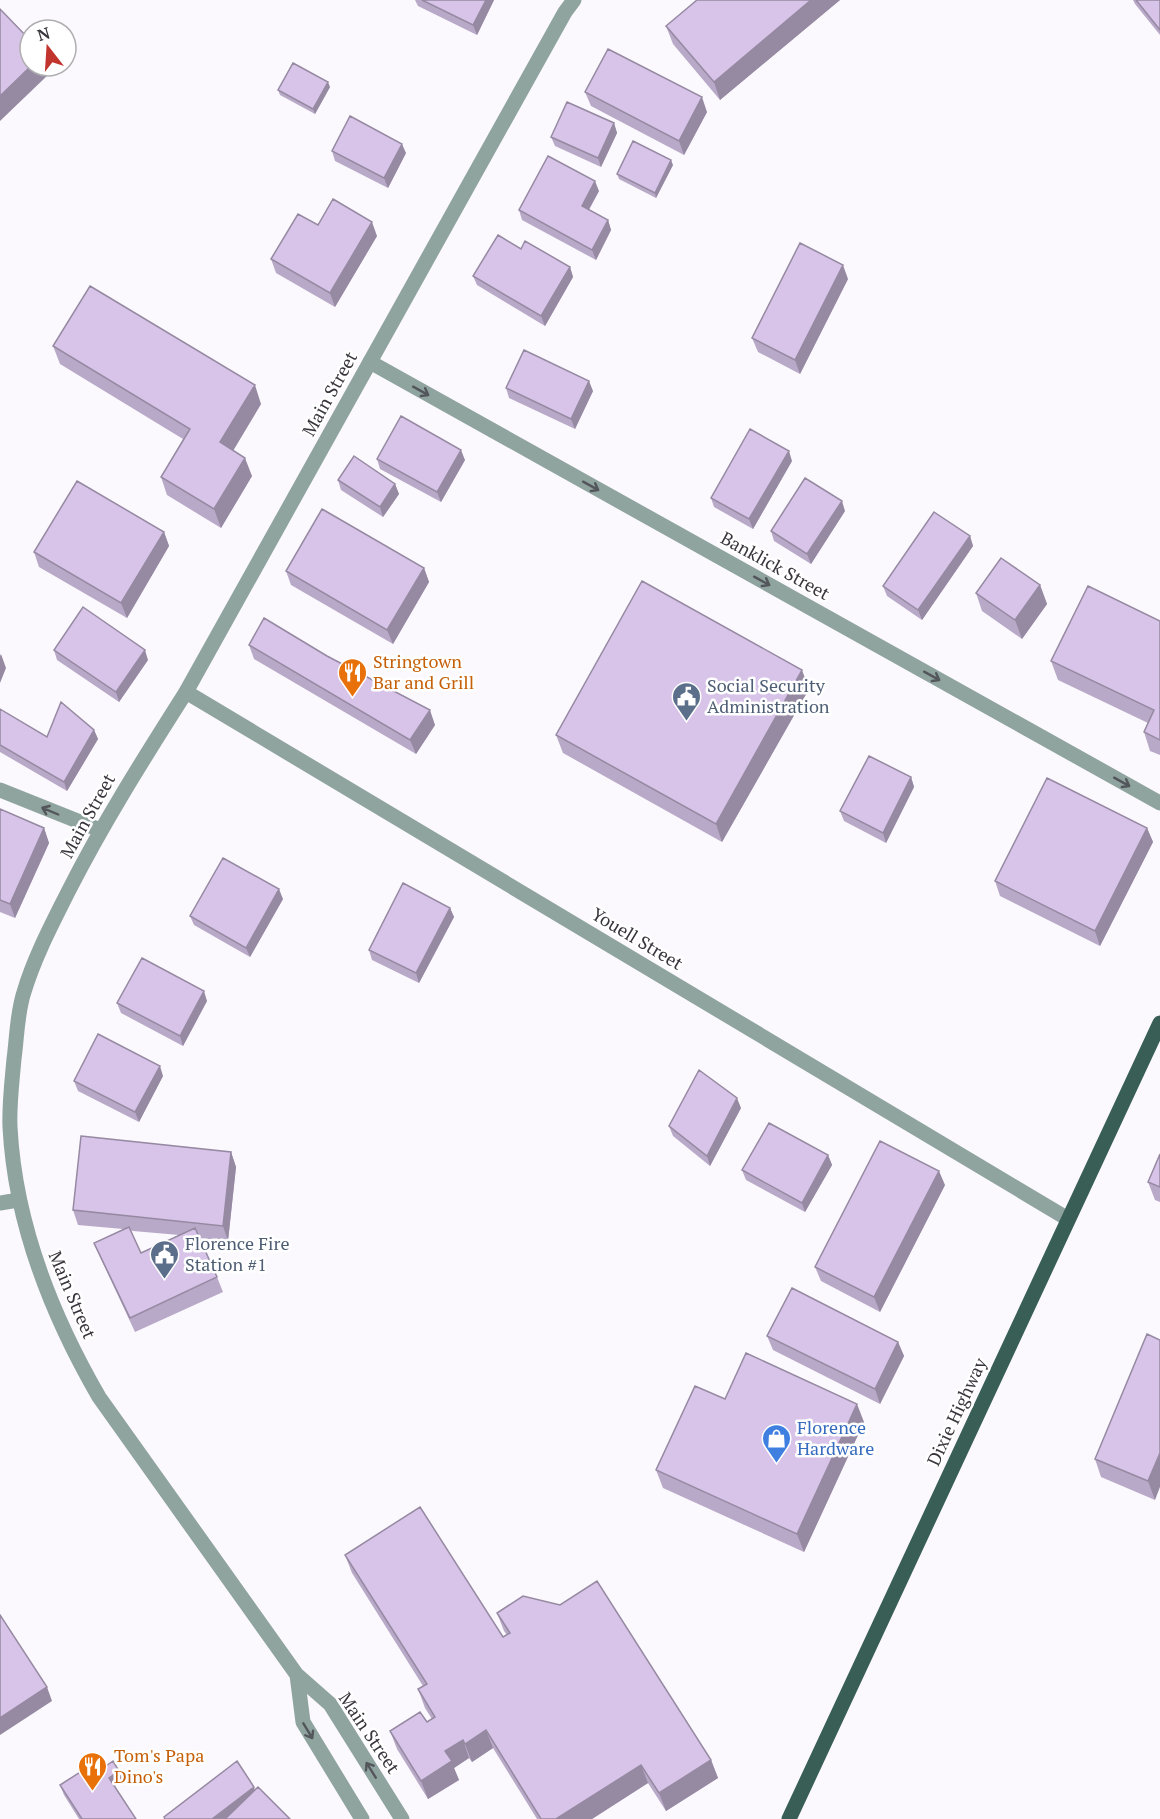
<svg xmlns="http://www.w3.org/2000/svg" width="1160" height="1819" viewBox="0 0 1160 1819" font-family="'PT Serif',serif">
<rect width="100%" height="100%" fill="#fbf9fe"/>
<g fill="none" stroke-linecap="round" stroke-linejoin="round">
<path stroke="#90a49f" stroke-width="15" d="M370 362 1160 803
M186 692 1068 1219"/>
<path stroke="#90a49f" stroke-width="15" d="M0 790 100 830
M0 1203 18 1200
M297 1675 303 1722 362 1819
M402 1819 330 1704 297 1675 99 1397C51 1314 15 1224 10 1127 9 1105 12 1082 14 1059 17 1037 17 1013 24 992 34 958 52 924 68 892 103 823 144 758 186 692L565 12 574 0"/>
<path stroke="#385e56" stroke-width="15" d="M789 1819 1160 1023"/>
</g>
<path fill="#b9a9c8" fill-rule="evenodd" d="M415 0H494L477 35 418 6Z
M697 0H840L720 100 673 44 666 26Z
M1133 0H1160V35L1135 4Z
M330 87 315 114 280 95 278 90Z
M585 92 707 112 684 155 591 106Z
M614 123 617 133 601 167 555 146 551 137Z
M332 151 406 153 388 188 335 161Z
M673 165 656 198 619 179 617 174Z
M599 191 589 210 608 220 611 230 596 260 522 220 519 210Z
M318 225 377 236 335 307 276 273 271 259Z
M521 249 570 267 573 277 545 326 477 285 473 276Z
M848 279 800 374 758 352 752 338Z
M53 346 261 404 233 450 252 476 221 528 167 495 161 477 183 439 60 364Z
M506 388 593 391 575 429 509 398Z
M377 459 465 460 441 502 380 469Z
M792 461 753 529 714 507 711 498Z
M338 480 395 484 399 494 383 517 341 490Z
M845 511 811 564 774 541 771 531Z
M164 532 169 546 127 618 39 567 34 552Z
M970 536 973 546 922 620 887 596 883 586Z
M424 568 429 582 393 644 291 585 286 571Z
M1040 585 1047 604 1022 639 982 611 976 593Z
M1160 621V755L1150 751 1144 732 1148 723 1058 680 1051 661Z
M249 645 327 656 435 725 416 754 254 659Z
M54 650 148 660 119 702 57 660Z
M809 689 722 842 563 753 556 735Z
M0 709 47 737 94 730 98 739 67 791 0 752Z
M911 777 914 787 886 843 844 821 840 811Z
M0 809 44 828 49 843 15 918 0 912Z
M1147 828 1153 842 1100 946 1000 896 995 881Z
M283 899 250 957 194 925 190 916Z
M450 908 454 917 419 983 372 960 369 950Z
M207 1001 183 1046 121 1013 117 1003Z
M163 1076 139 1122 78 1091 74 1081Z
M741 1108 710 1166 673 1136 669 1126Z
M231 1152 236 1167 228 1241 199 1238 217 1277 223 1292 135 1332 100 1257 94 1243 123 1229 78 1225 73 1210ZM130 1230 133 1231 179 1235 141 1253Z
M1160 1154V1202L1155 1200 1148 1182Z
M828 1155 832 1165 805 1212 746 1180 742 1170Z
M945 1185 880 1312 821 1281 815 1267Z
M1147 1334 1155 1500 1101 1477 1095 1459Z
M767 1336 898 1342 904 1356 880 1404 773 1350Z
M725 1399 864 1422 804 1552 663 1488 656 1470Z
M345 1555 503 1637 507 1635 504 1631 497 1613 711 1760 718 1778 666 1811 648 1783 592 1819H537L493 1748 472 1762 469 1758 454 1768 459 1780 428 1799 397 1749 390 1731 427 1722 432 1719 425 1708 418 1689 423 1686 352 1573Z
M123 1781 115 1786 136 1819H79L64 1795 60 1785Z"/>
<path fill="#9689a2" d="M486 0H494L477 35 473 25Z
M811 0H840L720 100 714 82Z
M31 66H48L50 73 0 121V96Z
M328 82 330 87 315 114 313 109Z
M702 97 707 112 684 155 679 141Z
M614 123 617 133 601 167 598 158Z
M402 144 406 153 388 188 384 178Z
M671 160 673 165 656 198 655 193Z
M595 181 599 191 585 216 582 206Z
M608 220 611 230 596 260 592 250Z
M372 222 377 236 335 307 330 293Z
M843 265 848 279 800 374 795 360Z
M570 267 573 277 545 326 541 316Z
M589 381 593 391 575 429 571 419Z
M255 385 261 404 227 461 220 442Z
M461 450 465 460 441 502 437 492Z
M789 451 792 461 753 529 749 519Z
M245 458 252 476 221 528 214 509Z
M395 484 399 494 383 517 380 507Z
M842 501 845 511 811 564 807 554Z
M164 532 169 546 127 618 121 603Z
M970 536 973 546 922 620 918 610Z
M424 568 429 582 393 644 387 630Z
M1040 585 1047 604 1022 639 1015 620Z
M145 650 148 660 119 702 116 692Z
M1 654 6 668 0 683V656Z
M802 670 809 689 722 842 716 824Z
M430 710 435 725 416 754 410 740Z
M94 730 98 739 67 791 64 782Z
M911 777 914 787 886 843 883 833Z
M44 828 49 843 15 918 10 904Z
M1147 828 1153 842 1100 946 1095 931Z
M279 889 283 899 250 957 246 948Z
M450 908 454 917 419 983 416 973Z
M204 991 207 1001 183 1046 180 1036Z
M160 1066 163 1076 139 1122 135 1112Z
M737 1098 741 1108 710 1166 707 1156Z
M231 1152 236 1167 228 1241 223 1226Z
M828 1155 832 1165 805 1212 802 1203Z
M939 1171 945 1185 880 1312 874 1297Z
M898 1342 904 1356 880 1404 875 1389Z
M857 1404 864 1422 804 1552 797 1534Z
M1160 1453V1487L1155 1500 1148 1481Z
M47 1687 52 1701 0 1735V1718Z
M486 1730 493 1748 472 1762 465 1744Z
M463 1740 469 1758 454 1768 459 1780 428 1799 421 1781 445 1751Z
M711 1760 718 1778 666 1811 659 1793Z
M641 1765 648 1783 592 1819H556Z
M119 1771 123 1781 113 1787 109 1778Z
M254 1787 257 1797 228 1819H212Z"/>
<path fill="#d7c4e8" stroke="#9689a2" stroke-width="1.5" d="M422 0H486L473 25Z
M697 0H811L714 82 666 26Z
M1136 0H1160V30Z
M0 9 30 40V66H31L0 96Z
M608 49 702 97 679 141 585 92Z
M293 63 328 82 313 109 278 90Z
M567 102 614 123 598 158 551 137Z
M350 116 402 144 384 178 332 151Z
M633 141 671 160 655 193 617 174Z
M548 156 595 181 582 206 608 220 592 250 519 210Z
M333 199 372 222 330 293 271 259 298 214 318 225Z
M498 235 521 249 525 241 570 267 541 316 473 276Z
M800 243 843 265 795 360 752 338Z
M90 286 255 385 220 442 245 458 214 509 161 477 190 429 53 346Z
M524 350 589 381 571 419 506 388Z
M401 416 461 450 437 492 377 459Z
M750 429 789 451 749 519 711 498Z
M354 456 395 484 380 507 338 480Z
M805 478 842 501 807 554 771 531Z
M77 481 164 532 121 603 34 552Z
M322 509 424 568 387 630 286 571Z
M934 512 970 536 918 610 883 586Z
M1001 558 1040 585 1015 620 976 593Z
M642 581 802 670 716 824 556 735Z
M1088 586 1160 621V740L1144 732 1154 710 1051 661Z
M83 607 145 650 116 692 54 650Z
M264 618 327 656 430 710 410 740 249 645Z
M61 702 94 730 64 782 0 745V709L47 737Z
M869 756 911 777 883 833 840 811Z
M1047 778 1147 828 1095 931 995 881Z
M0 809 44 828 10 904 0 900Z
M223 858 279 889 246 948 190 916Z
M403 883 450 908 416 973 369 950Z
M142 958 204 991 180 1036 117 1003Z
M98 1034 160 1066 135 1112 74 1081Z
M699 1070 737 1098 707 1156 669 1126Z
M769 1123 828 1155 802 1203 742 1170Z
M81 1136 231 1152 223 1226 73 1210Z
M880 1141 939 1171 874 1297 815 1267Z
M1160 1154V1187L1148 1182Z
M129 1227 141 1253 195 1228 217 1277 130 1318 94 1243Z
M792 1288 898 1342 875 1389 767 1336Z
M1147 1334 1160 1340V1453L1148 1481 1095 1459Z
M746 1353 857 1404 797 1534 656 1470 695 1386 725 1399Z
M420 1507 503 1637 510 1633 497 1613 523 1596 560 1605 597 1581 711 1760 659 1793 641 1765 556 1819H541L486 1730 465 1744 463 1740 445 1751 452 1761 421 1781 390 1731 420 1712 427 1722 435 1717 418 1689 427 1684 345 1555Z
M0 1615 47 1687 0 1718Z
M99 1760 103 1768 113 1761 119 1771 109 1778 136 1819H82L60 1785Z
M237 1761 254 1787 212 1819H165L164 1817Z
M258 1787 290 1819H225Z"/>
<defs><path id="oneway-shaft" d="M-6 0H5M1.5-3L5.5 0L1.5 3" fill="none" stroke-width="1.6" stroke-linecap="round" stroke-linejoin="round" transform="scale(1.5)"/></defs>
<g stroke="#53565a">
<use href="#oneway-shaft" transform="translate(421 391) rotate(29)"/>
<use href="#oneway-shaft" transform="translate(591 486) rotate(29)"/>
<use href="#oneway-shaft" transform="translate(762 581) rotate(29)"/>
<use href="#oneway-shaft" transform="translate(932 676) rotate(29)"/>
<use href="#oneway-shaft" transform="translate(1122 782) rotate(29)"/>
<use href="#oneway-shaft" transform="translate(50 811) rotate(-157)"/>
<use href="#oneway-shaft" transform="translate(308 1731) rotate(59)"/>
<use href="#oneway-shaft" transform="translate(371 1770) rotate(-122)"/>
</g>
<defs>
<symbol id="restaurant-pin" viewBox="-11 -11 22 30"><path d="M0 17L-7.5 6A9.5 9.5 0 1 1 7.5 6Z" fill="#e8710a" stroke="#fff"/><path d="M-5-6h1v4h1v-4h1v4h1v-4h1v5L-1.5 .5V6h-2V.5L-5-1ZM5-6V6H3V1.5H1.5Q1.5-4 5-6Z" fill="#fff"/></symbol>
<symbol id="civic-pin" viewBox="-11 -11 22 30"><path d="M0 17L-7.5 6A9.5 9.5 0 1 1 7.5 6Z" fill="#5c6f8a" stroke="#fff"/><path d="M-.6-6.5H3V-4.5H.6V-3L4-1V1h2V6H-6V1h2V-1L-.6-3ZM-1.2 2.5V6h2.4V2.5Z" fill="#fff"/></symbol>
<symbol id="shop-pin" viewBox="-11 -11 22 30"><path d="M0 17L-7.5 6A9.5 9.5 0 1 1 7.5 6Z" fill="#3f7fe0" stroke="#fff"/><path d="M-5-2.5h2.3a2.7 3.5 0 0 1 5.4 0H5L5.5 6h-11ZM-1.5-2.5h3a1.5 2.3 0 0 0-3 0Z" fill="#fff"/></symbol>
</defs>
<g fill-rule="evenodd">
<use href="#restaurant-pin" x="336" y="656" width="33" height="45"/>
<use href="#civic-pin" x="670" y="680" width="33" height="45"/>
<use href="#civic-pin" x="148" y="1238" width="33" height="45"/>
<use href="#shop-pin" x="760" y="1422" width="33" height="45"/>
<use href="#restaurant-pin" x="76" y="1750" width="33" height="45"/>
</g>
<g text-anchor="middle" stroke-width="5" stroke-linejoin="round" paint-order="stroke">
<g font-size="18" fill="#39353d" stroke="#fff">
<text transform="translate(330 394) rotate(-61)" y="6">Main Street</text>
<text transform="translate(775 566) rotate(29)" y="6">Banklick Street</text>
<text transform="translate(88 816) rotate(-61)" y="6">Main Street</text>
<text transform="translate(637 939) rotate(31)" y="6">Youell Street</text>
<text transform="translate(72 1295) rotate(67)" y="6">Main Street</text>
<text transform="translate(957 1412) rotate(-65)" y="6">Dixie Highway</text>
<text transform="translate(369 1733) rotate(56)" y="6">Main Street</text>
</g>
<g font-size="18" fill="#c56008" stroke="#fff" text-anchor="start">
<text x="373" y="668">Stringtown<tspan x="373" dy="21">Bar and Grill</tspan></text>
<text x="114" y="1762">Tom's Papa<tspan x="114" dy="21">Dino's</tspan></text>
</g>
<g font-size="18" fill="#4e5e75" stroke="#fff" text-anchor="start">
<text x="707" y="692">Social Security<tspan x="707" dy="21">Administration</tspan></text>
<text x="185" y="1250">Florence Fire<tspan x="185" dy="21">Station #1</tspan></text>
</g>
<g font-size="18" fill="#366cbe" stroke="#fff" text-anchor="start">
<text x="797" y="1434">Florence<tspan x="797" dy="21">Hardware</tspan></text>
</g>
</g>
<g transform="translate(48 48) rotate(343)"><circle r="28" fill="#ffffff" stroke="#b0aeb1" stroke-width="1.5"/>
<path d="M0-4.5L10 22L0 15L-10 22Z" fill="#c2342e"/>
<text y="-9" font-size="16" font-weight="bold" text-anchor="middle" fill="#39353d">N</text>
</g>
</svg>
